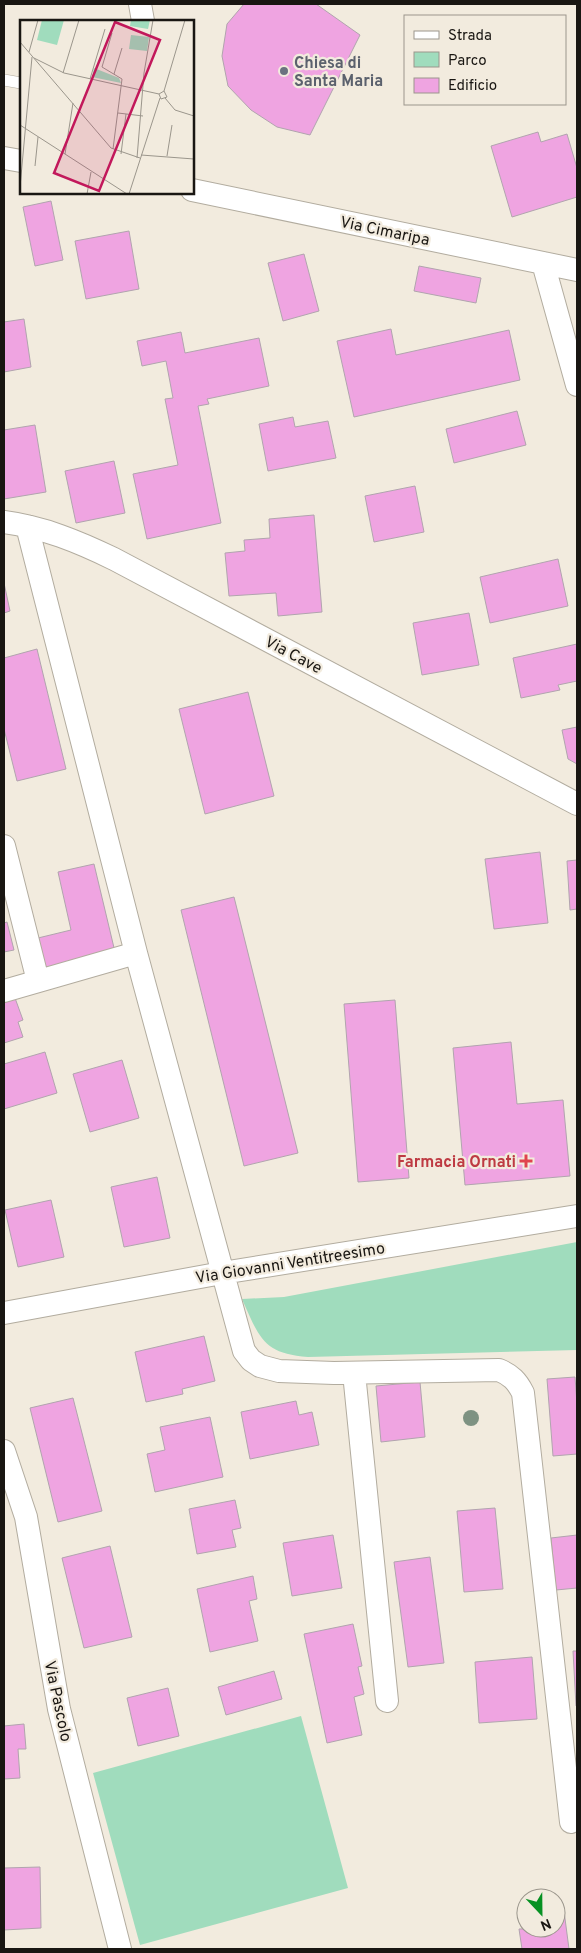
<svg xmlns="http://www.w3.org/2000/svg" width="581" height="1953" viewBox="0 0 581 1953" font-family="Overpass,sans-serif">
<rect width="100%" height="100%" fill="#f2ebde"/>
<path fill="#a0dcbd" d="M577 1242V1350L308 1357C263 1354 259 1337 242 1299L284 1297Z
M301 1716 348 1888 140 1945 93 1773Z"/>
<path fill="#efa4e1" stroke="#b1a4ae" d="M244 4H316L360 35 310 135 277 127 251 110 228 86 222 56 227 24Z
M538 132 541 142 567 134 577 168V197L512 217 491 146Z
M51 201 63 260 35 266 23 207Z
M129 231 139 289 86 299 75 241Z
M304 254 319 311 283 321 268 263Z
M419 266 481 278 476 303 414 291Z
M24 319 31 367 4 372V322Z
M391 329 396 355 509 330 520 380 354 417 337 341Z
M181 332 185 353 259 338 269 386 207 399 209 404 198 406 221 523 147 539 133 474 178 465 165 399 173 398 166 361 142 366 137 341Z
M517 411 526 445 454 463 446 429Z
M293 417 295 427 328 421 336 458 268 471 259 424Z
M35 425 46 492 4 499V430Z
M114 461 125 513 76 523 65 471Z
M415 486 424 532 374 542 365 496Z
M314 515 322 612 278 616 276 593 229 596 225 553 245 551 244 540 270 538 269 519Z
M558 559 568 606 490 623 480 577Z
M4 583 10 611 4 613Z
M469 613 479 665 422 675 413 623Z
M577 644V681L558 685 560 690 521 698 513 658Z
M37 649 66 769 17 781 4 729V658Z
M248 692 274 796 205 814 179 709Z
M577 727V764L568 759 562 730Z
M540 852 548 923 494 929 485 859Z
M577 860V909L570 910 567 861Z
M94 864 115 952 46 969 38 938 71 930 58 872Z
M234 897 298 1153 244 1166 181 910Z
M7 922 14 950 4 952V923Z
M15 998 23 1020 18 1022 23 1037 4 1043V1002Z
M395 1000 409 1178 358 1182 344 1004Z
M511 1042 517 1104 563 1100 570 1176 465 1185 453 1048Z
M45 1052 57 1093 4 1109V1064Z
M122 1060 139 1118 90 1132 73 1074Z
M157 1177 170 1238 124 1247 111 1187Z
M51 1200 64 1257 18 1267 5 1210Z
M204 1336 215 1381 182 1389 183 1394 146 1402 135 1352Z
M575 1377 577 1404V1454L553 1456 547 1379Z
M420 1382 425 1437 381 1442 376 1386Z
M73 1398 102 1511 58 1522 30 1408Z
M296 1401 299 1415 312 1412 319 1445 250 1459 241 1412Z
M210 1417 223 1477 155 1492 147 1454 165 1450 160 1427Z
M235 1500 241 1528 232 1530 236 1547 197 1554 189 1509Z
M495 1508 503 1589 464 1592 457 1511Z
M333 1535 342 1588 292 1596 283 1543Z
M577 1535V1588L556 1590 551 1538Z
M110 1546 132 1637 84 1648 62 1558Z
M430 1557 444 1663 408 1667 394 1562Z
M253 1576 257 1599 249 1601 258 1641 210 1652 197 1589Z
M353 1624 362 1666 358 1667 364 1694 354 1697 362 1735 327 1743 304 1634Z
M573 1651H577V1706H576Z
M532 1657 537 1719 479 1723 475 1662Z
M274 1671 282 1699 226 1715 218 1687Z
M168 1688 179 1736 138 1746 127 1698Z
M24 1724 26 1749H18L20 1778 4 1779V1726Z
M40 1867 41 1928 4 1930V1868Z
M564 1911 569 1949H522L519 1929 556 1928V1912Z"/>
<g fill="none" stroke-linecap="round" stroke-linejoin="round">
<defs>
<path id="service" d="M4 80 21 83"/>
<path id="minor" d="M140 4 143 21
M4 158 21 161
M192 190 577 270
M543 263 577 385
M4 522C43 527 79 542 114 559L577 804
M27 526 136 953 244 1351 251 1360 260 1366 279 1371 334 1373 499 1370C511 1375 517 1381 523 1393L571 1822
M4 846 38 981
M4 991 136 953
M4 1313 222 1273 577 1216
M354 1373 387 1701
M4 1451 26 1517 59 1709 120 1949"/>
</defs>
<use href="#service" stroke="#b2ac9f" stroke-width="12"/>
<use href="#minor" stroke="#b2ac9f" stroke-width="24"/>
<use href="#service" stroke="#fff" stroke-width="11"/>
<use href="#minor" stroke="#fff" stroke-width="22"/>
</g>
<circle fill="#7e9282" cx="471" cy="1418" r="8"/>
<circle fill="#6b7280" stroke="#f2ebde" stroke-width="2" cx="284" cy="71" r="5"/>
<path fill="#e0444e" stroke="#f2ebde" stroke-width="2" d="M523.5 1153.5h5v5h5v5h-5v5h-5v-5h-5v-5h5z"/>
<g text-anchor="middle" stroke-width="4.5" stroke-linejoin="round" paint-order="stroke">
<g font-size="16" font-weight="bold" fill="#5b616d" stroke="#f2ebde" text-anchor="start">
<text x="294" y="68">Chiesa di<tspan x="294" dy="18">Santa Maria</tspan></text>
</g>
<g font-size="16" fill="#191612" stroke="#f2ebde">
<text transform="translate(385 230) rotate(12)" y="6">Via Cimaripa</text>
<text transform="translate(294 654) rotate(28)" y="6">Via Cave</text>
<text transform="translate(290 1262) rotate(-9)" y="6">Via Giovanni Ventitreesimo</text>
<text transform="translate(59 1701) rotate(78)" y="6">Via Pascolo</text>
</g>
<g font-size="16" font-weight="bold" fill="#be3a42" stroke="#f2ebde" text-anchor="end">
<text x="516" y="1167">Farmacia Ornati</text>
</g>
</g>
<g transform="translate(20 20)">
<rect width="174" height="174" fill="#f2ebde"/>
<path d="M22 0H44L37 25 17 20ZM111 0H130L128 9 110 6ZM111 15 129 17 127 31 109 29ZM74 48 99 58 101 63 72 57Z" fill="#a0dcbd"/>
<path fill="none" stroke="#9b968c" stroke-width="1" d="M92 13 82 47 102 59 93 129M0 22 91 128 120 138M9 32 18 0M14 38 44 53 139 74 144 71 147 77 141 79 139 74M43 53 59 0M94 54 102 28M70 59 85 9M144 71 165 0M145 78 155 90 174 96M98 93 123 96M0 105 107 174M45 134 53 83M101 134 106 94M121 135 174 139M147 136 152 105M117 138 124 53 133 0M15 146 18 117M0 167 12 37M67 174 71 152M109 174 140 78"/>
<path fill="#c2185b" fill-opacity="0.15" stroke="#c2185b" stroke-width="2.5" d="M95 2 140 20 79 171 34 153Z"/>
<rect width="174" height="174" fill="none" stroke="#191612" stroke-width="2.5"/>
</g>
<rect width="581" height="1953" fill="none" stroke="#191612" stroke-width="10"/>
<rect x="404" y="15" width="162" height="90" fill="#f2ebde" stroke="#9b968c"/>
<rect x="414" y="31" width="25" height="8" fill="#ffffff" stroke="#9b968c"/>
<text x="448" y="40" font-size="15" fill="#191612">Strada</text>
<rect x="414" y="52" width="25" height="15" fill="#a0dcbd" stroke="#9b968c"/>
<text x="448" y="65" font-size="15" fill="#191612">Parco</text>
<rect x="414" y="78" width="25" height="15" fill="#efa4e1" stroke="#9b968c"/>
<text x="448" y="90" font-size="15" fill="#191612">Edificio</text>
<g transform="translate(541 1913) rotate(158)"><circle r="24" fill="#f2ebde" stroke="#9b968c"/>
<path d="M0-4L9 19L0 12L-9 19Z" fill="#079123"/>
<text y="-8" font-size="14" font-weight="bold" text-anchor="middle" fill="#191612">N</text>
</g>
</svg>
